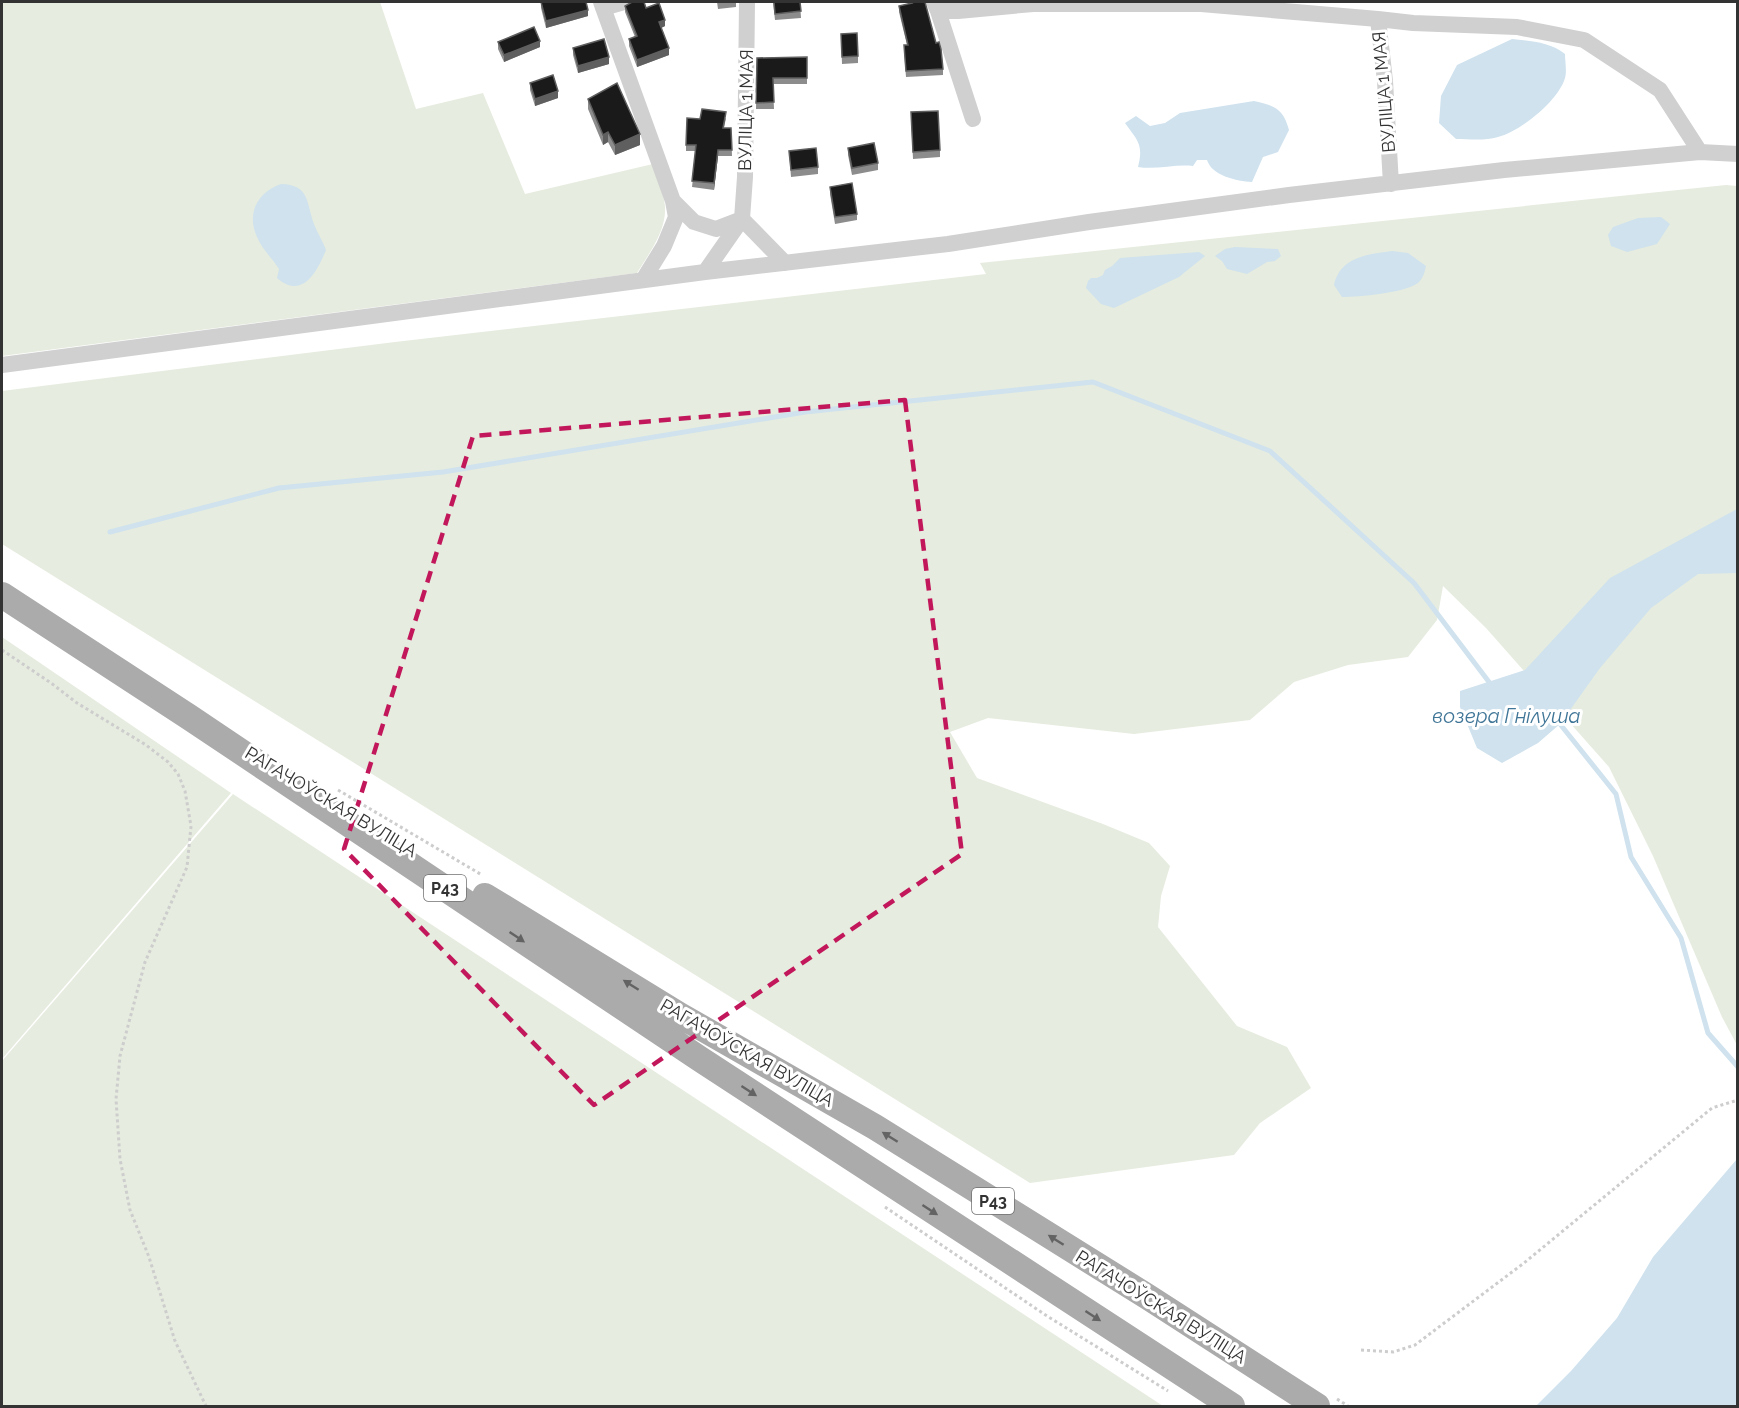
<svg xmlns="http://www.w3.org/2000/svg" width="1739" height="1408" viewBox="0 0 1739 1408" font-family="Raleway,sans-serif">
<rect width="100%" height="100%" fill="#fff"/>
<path fill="#e6ecdf" d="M2 2H380L416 109 483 93 525 194 653 164C657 175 662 188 664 200 670 226 650 252 637 273L2 356Z
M1726 185 1737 186V1045L1722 1017 1653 856 1609 767 1486 628 1443 586 1437 620 1408 657 1348 665 1294 682 1250 720 1134 734 988 718 950 732 977 778 1103 824 1149 843 1170 866 1161 896 1158 927 1237 1026 1287 1047 1311 1088 1260 1123 1234 1155 1030 1183 2 544V391L395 342 986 274 980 263Z
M2 637 231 793 2 1059Z
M233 794 1163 1406H2V1061Z"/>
<path fill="#cfe2ee" d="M1512 39C1530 41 1550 42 1565 54 1565 61 1567 71 1565 78 1559 100 1520 132 1498 137 1485 141 1469 139 1456 139L1439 123 1441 96 1457 65Z
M1254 101C1275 106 1283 108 1289 130L1278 152 1263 157 1252 182C1237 181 1212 176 1207 160H1197L1193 166C1175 164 1156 170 1138 167 1144 144 1137 140 1125 123L1136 116 1150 126 1165 123 1180 113Z
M281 184C310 185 306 202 314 224 317 233 323 241 326 250 317 272 302 300 277 278L279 269C272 258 262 249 257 237 246 213 258 192 281 184Z
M1661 217 1670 224 1657 244 1627 252 1611 246 1608 235 1613 227 1638 218Z
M1235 247 1278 249 1281 256 1275 261 1267 262 1247 274 1227 269 1222 261 1215 256 1225 249Z
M1392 251 1408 253 1426 266C1425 271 1423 279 1418 283 1404 293 1359 297 1342 297L1334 285C1340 257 1368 254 1392 251Z
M1199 252 1205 256 1179 277 1114 308 1101 304 1086 288 1088 281 1091 278H1097L1103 275 1105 270 1112 266 1120 258Z
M1737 509V573L1698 574 1651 608 1600 668 1560 724 1538 743 1502 763 1477 748 1460 707V691L1525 670 1610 578Z
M1737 1159V1406H1536L1571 1371 1617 1318 1653 1257Z"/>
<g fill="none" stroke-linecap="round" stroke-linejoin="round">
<path stroke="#cfe2ee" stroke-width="5" d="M110 532 279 488 443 472 805 412 1093 382 1270 451 1414 583 1489 682
M1560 724 1616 794 1631 857 1681 938 1708 1033 1738 1067"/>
<path stroke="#cdcdcd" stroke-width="3" stroke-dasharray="3 3" stroke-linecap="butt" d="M2 650 51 683 77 703 146 745 168 762 178 774 185 791 191 826 187 867 145 962 120 1056 116 1099 120 1159 130 1210 149 1257 175 1341 206 1406
M338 790 482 875
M885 1207 1047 1316 1168 1391
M1361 1350 1393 1352 1415 1345 1524 1263 1712 1108 1738 1100
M1337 1399 1348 1406"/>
<path stroke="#d0d0d0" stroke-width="16" d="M601 2 673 201 676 217 664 246 643 280
M934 2 938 11H958L1033 4H1201L1378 19 1385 81 1391 184
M603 8 624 2
M938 11 973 119
M1378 19 1413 23 1517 27 1584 40 1660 90 1700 152
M673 201 694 222 716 229 742 219 785 263
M705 272 742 219 745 177 747 2
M2 365 705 272 948 244 1089 222 1289 195 1504 170 1700 152 1738 154"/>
<path stroke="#ababab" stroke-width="26" d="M2 595 189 717 700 1059 1232 1406
M485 896 681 1016 875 1127 1148 1297 1317 1406"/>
</g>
<path fill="#8c8c8c" d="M541 2 588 16 546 28 541 8Z
M717 2H736V7L718 9Z
M773 2H800L801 18 775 20Z
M909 2H925L943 69V75L906 77 904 51 907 45 899 12V6L910 3Z
M625 6 646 8 665 26 661 28 669 55 637 67 629 46V39L635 37 625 12Z
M841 34 858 56V63L842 64Z
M498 42 540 47 504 62 498 49Z
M573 48 609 64 578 73 573 55Z
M807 57V84H773L774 109H756L757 58Z
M530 83 558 98 535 106 530 90Z
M588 99 640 145 615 155 608 142 603 145 588 109Z
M726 118 724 128H731L732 156H718L714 190 692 187 696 151H686V145Z
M911 119 940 150V157L913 159Z
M848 148 878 163V170L852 175 848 155Z
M789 151 818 167V174L791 177Z
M830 187 857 214V220L835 224 830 194Z"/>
<path fill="#5f5f5f" d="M588 10V16L546 28V21Z
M665 20V26L659 29V22Z
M540 41V47L504 62V55Z
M669 48V55L637 67V60Z
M609 57V64L578 73V66Z
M558 91V98L535 106V99Z
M608 132V142L603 145V135Z
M640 134V145L615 155V145Z
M718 150V156L714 190V183Z"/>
<path fill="#1a1a1a" stroke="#5f5f5f" stroke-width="1.5" d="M541 2H586L588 10 546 21Z
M632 2H644L646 8 659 3 665 20 659 22 669 48 637 60 629 39 637 36 625 6Z
M774 2H800L801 11 775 14Z
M911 2H925L936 43 939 42 941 49 943 69 906 71 904 45H908L899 6 912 3Z
M534 27 540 41 504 55 498 42Z
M857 33 858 56 842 57 841 34Z
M604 39 609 57 578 66 573 48Z
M807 57V78H773L774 102 756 103 757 58Z
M553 75 558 91 535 99 530 83Z
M617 83 640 134 615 145 608 132 603 135 588 99Z
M702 109 726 112 723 128H731L732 150H718L714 183 692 181 696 145H686L687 118 700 119Z
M938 111 940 150 913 152 911 112Z
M874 143 878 163 852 168 848 148Z
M816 148 818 167 791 170 789 151Z
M852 183 857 214 835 217 830 187Z"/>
<defs><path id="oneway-solid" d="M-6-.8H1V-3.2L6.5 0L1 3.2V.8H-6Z" transform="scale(1.5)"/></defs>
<g fill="#636363">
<use href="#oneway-solid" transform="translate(517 937) rotate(34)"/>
<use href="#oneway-solid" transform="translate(631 985) rotate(-148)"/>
<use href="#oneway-solid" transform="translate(749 1091) rotate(33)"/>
<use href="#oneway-solid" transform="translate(890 1137) rotate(-148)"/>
<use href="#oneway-solid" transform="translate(930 1210) rotate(33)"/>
<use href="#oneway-solid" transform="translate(1056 1240) rotate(-148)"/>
<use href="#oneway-solid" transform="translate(1093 1316) rotate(33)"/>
</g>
<path fill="none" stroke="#c2185b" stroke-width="4.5" stroke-dasharray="12 8" stroke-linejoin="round" d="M905 400 962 854 594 1105 344 849 473 436Z"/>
<g text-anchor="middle" stroke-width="6" stroke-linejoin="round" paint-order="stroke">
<g fill="#fff" stroke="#707070" stroke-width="1.5">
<rect x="424" y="875" width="42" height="26" rx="4.5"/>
<rect x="972" y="1188" width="42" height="26" rx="4.5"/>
</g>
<g font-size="16" font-weight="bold" fill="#333">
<text x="445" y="894">Р43</text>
<text x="993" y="1207">Р43</text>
</g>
<g font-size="18" fill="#333" stroke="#fff">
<text transform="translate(1384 92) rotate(-95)" y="6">ВУЛІЦА 1 МАЯ</text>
<text transform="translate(746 110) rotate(-89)" y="6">ВУЛІЦА 1 МАЯ</text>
<text transform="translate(331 802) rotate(31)" y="6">РАГАЧОЎСКАЯ ВУЛІЦА</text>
<text transform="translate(747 1053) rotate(30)" y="6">РАГАЧОЎСКАЯ ВУЛІЦА</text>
<text transform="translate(1161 1307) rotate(32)" y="6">РАГАЧОЎСКАЯ ВУЛІЦА</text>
</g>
<g font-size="20" font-style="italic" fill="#3f7597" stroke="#fff">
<text x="1506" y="723">возера Гнілуша</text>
</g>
</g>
<rect width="1739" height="1408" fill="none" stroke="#333333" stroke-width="6"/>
</svg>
